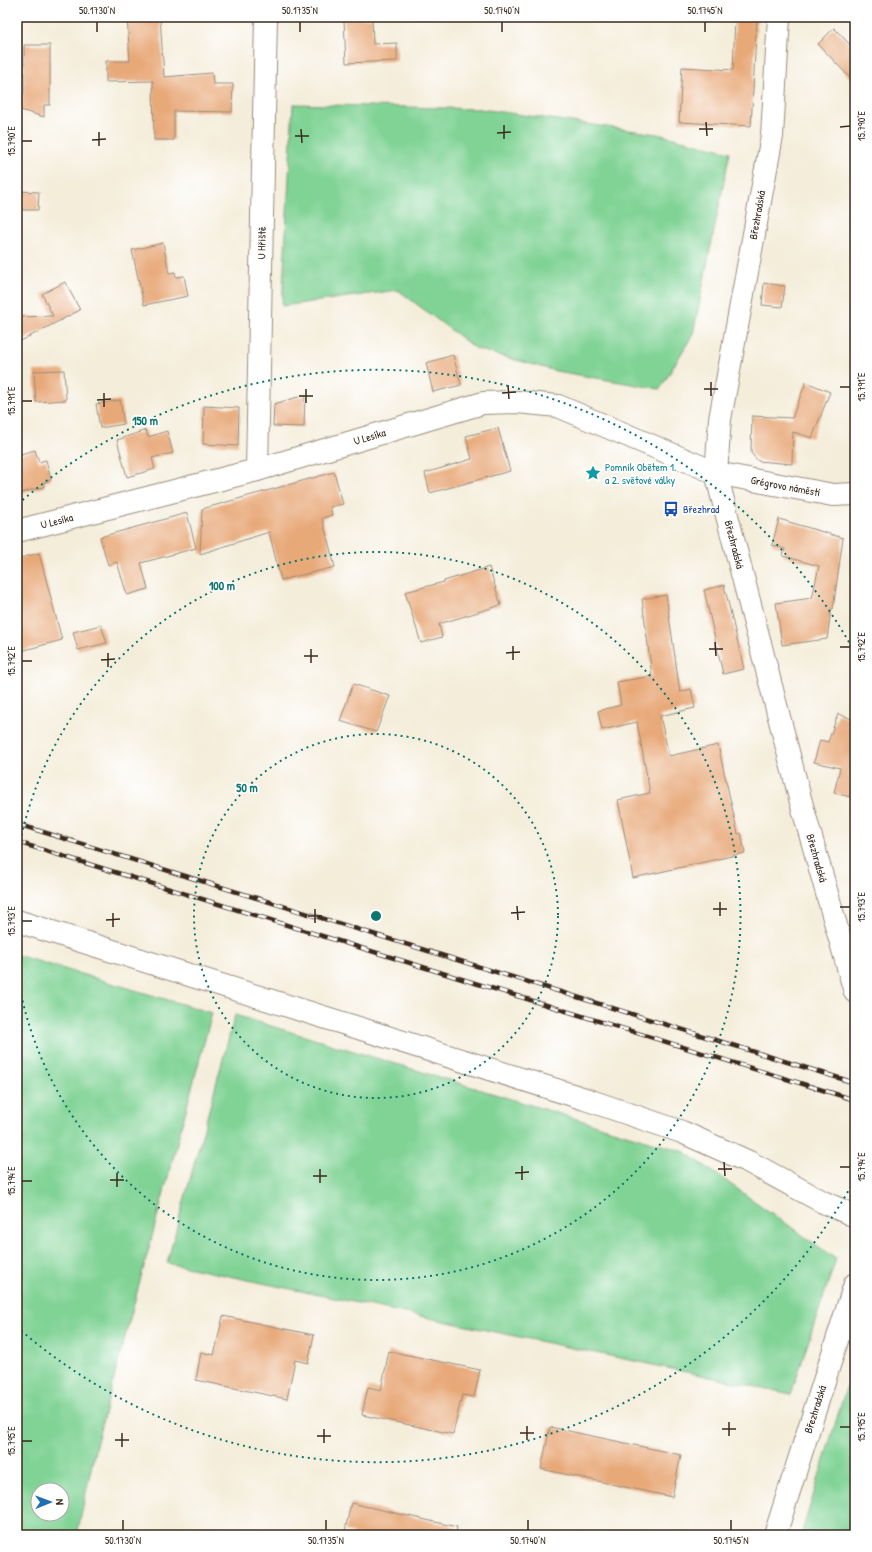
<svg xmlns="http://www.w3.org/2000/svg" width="872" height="1552" viewBox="0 0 872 1552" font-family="'Patrick Hand',sans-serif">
<rect width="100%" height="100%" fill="#fff"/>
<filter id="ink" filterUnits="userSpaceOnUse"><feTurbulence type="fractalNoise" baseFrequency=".025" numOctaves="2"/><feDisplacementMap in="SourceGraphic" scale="8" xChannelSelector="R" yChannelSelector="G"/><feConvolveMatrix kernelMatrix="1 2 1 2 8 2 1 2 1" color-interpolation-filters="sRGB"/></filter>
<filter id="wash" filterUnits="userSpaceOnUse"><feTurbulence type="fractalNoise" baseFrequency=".012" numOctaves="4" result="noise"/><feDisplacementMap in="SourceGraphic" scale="16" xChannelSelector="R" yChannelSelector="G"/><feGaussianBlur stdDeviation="0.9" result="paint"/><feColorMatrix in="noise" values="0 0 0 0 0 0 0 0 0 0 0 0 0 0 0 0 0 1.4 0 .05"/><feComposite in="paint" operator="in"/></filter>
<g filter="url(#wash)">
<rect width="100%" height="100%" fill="#f4edda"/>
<path fill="#80d395" stroke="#5e7e5a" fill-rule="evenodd" d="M293 104 480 109 657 134 730 152 693 334 660 389 556 371 476 349 398 290 282 306Z
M17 955 212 1013 96 1445 77 1535H17ZM38 1490H62V1514H38Z
M235 1015 685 1152 836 1259 791 1394 167 1263Z
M855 1359V1535H801Z"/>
<g id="blocks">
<path fill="#e8a979" d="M127 17H160L164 77 212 73 213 84H233L232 112 174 111V140H154L153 81 106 82V61H130Z
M735 17H757L751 126 679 122 682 67 733 70Z
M372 18 373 44 397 43V61L346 63 344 19Z
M834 28 855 50V83L818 44Z
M24 45H50V105H44V117L17 109V94H24Z
M17 191 39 192 38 210H17Z
M163 243 169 273 175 272 176 277 184 276 188 296 144 305 132 250Z
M65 282 80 310 17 343V317L53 316 42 294Z
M764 283 785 286 782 307 762 305Z
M453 355 461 385 433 392 426 363Z
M64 370 66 400 36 402 34 371Z
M806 382 830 392 812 438 793 432 792 464 758 461 751 453 752 416 792 418Z
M305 395 304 427 273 426 274 404Z
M120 400 124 424 100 428 96 404Z
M204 406 239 408 238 446 203 444Z
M498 428 510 471 430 493 425 473 472 459 466 436Z
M146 430 148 437 167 431 173 453 152 458 155 469 127 477 117 440Z
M35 450 39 462 46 460 51 480 44 482V487L17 494V455Z
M334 472 343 504 330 507 332 515 322 518 335 567 281 580 269 532 200 554 202 509Z
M187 513 196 548 141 563 148 589 127 595 117 562 108 565 100 537Z
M779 519 843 538 833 609H831L827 639 782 645 776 603 812 598 819 566 783 556 785 549 772 545Z
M39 553 62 640 21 651 17 638V559Z
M489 567 501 605 439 624 442 637 421 643 405 592 444 582V581Z
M724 585 744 669 723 674 704 590Z
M666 595 680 692 691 689 695 708 660 716 669 756 718 745 738 834 741 833 745 853 633 878 618 800 650 793 637 722 602 730 598 711 621 705 617 682 652 676 642 599Z
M101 625 107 643 78 650 73 632Z
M353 684 390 696 376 732 340 721Z
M838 714 855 720V798L834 793 840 768 814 762 820 740 828 742Z
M223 1316 314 1335 308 1363 295 1360 287 1399 196 1380 201 1352 214 1355Z
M389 1351 480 1370 474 1397 462 1395 453 1434 362 1415 368 1387 381 1390Z
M550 1427 681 1455 672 1497 541 1469Z
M351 1503 457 1527 456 1535H352L353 1532 345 1531Z"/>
</g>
</g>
<g filter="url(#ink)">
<use href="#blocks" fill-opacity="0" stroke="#988c7c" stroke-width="1"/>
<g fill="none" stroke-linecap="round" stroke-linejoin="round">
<defs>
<g id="minor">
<path id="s1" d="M779 17 772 136 720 419 716 473 801 802 855 992"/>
<path id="s2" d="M257 470 266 17"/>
<path id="s3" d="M17 531 257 470 483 403 517 402 558 406 716 473 833 495 855 494"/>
<path d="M17 921 585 1099 682 1132 749 1162 823 1202 855 1216"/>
<path id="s4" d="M775 1535 855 1284"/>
</g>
</defs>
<use href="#minor" stroke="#988c7c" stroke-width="24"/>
<use href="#minor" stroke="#fff" stroke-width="22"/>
<defs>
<path id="rail" d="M17 824 855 1083
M17 842 855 1100"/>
</defs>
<use href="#rail" stroke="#3b2a1e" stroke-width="4.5"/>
<use href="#rail" stroke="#fff" stroke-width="3" stroke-dasharray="9" stroke-linecap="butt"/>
</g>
</g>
<path fill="none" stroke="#3b2a1e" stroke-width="1.5" d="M97 22V32M300 22V32M502 22V32M705 22V32M706 122 707 136M504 125V139M840 127 850 126M301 129 302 143M699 129H713M99 132V146M497 133 511 132M295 136H309M92 140 106 139M22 141H32M711 382V396M508 385 509 399M840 387H850M306 389V403M704 389H718M104 393V407M502 393 516 392M299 396H313M97 400 111 399M22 401H32M715 642 716 656M513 646V660M840 647H850M311 649V663M709 649H723M108 653V667M506 653 520 652M304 656H318M101 660 115 659M22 661H32M720 902V916M517 906 518 920M840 907H850M315 909V923M713 909H727M113 913V927M511 913 525 912M308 916H322M106 920 120 919M22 921H32M724 1162 725 1176M522 1166V1180M840 1167H850M320 1169V1183M718 1169H732M117 1173V1187M515 1173 529 1172M313 1176H327M110 1180H124M22 1181H32M729 1422V1436M527 1426V1440M840 1427H850M324 1429V1443M722 1429H736M122 1433V1447M520 1433H534M317 1436H331M115 1440H129M22 1441H32M123 1520V1530M326 1520V1530M528 1520V1530M731 1520V1530"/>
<g fill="none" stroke="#0f766e" stroke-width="2" stroke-dasharray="2 4">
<circle cx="376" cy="916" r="182"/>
<path d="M18 853A364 364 0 1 1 18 979"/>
<path d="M854 1181A546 546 0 0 1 18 1328M18 504A546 546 0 0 1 854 651"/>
</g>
<defs>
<symbol id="sight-bare" viewBox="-9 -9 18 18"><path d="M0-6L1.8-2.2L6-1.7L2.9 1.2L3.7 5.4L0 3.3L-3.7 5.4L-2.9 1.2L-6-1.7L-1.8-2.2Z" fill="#0f9aa8" stroke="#fff" stroke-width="2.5" paint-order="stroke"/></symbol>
<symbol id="bus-bare" viewBox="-9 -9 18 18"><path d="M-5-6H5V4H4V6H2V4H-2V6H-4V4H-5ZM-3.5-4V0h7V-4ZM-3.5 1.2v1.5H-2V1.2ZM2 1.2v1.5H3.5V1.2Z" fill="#1a4fb4" stroke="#fff" stroke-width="2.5" paint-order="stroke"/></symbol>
</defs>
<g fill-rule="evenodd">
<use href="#sight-bare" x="582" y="462" width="22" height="22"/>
<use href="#bus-bare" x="660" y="498" width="22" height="22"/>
</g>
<g text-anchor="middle" stroke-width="3.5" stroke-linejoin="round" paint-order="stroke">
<g font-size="11" fill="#3b2a1e" stroke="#fff">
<text transform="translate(757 215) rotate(-80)" y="4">Březhradská</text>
<text dy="4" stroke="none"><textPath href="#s2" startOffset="227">U Hřiště</textPath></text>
<text dy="4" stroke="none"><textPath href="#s3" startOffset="365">U Lesíka</textPath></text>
<text dy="4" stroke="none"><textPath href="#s3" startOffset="801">Grégrovo náměstí</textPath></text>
<text dy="4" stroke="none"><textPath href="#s3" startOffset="41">U Lesíka</textPath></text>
<text dy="4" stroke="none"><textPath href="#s1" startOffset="535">Březhradská</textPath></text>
<text dy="4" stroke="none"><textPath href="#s1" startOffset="859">Březhradská</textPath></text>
<text dy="4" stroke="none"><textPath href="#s4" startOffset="132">Březhradská</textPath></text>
</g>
<g font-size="11" fill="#0d838f" stroke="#fff" text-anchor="start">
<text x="605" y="471">Pomník Obětem 1.<tspan x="605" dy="13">a 2. světové války</tspan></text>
</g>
<g font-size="11" fill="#164399" stroke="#fff" text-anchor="start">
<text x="683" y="513">Březhrad</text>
</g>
</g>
<circle cx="376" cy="916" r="6" fill="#0f766e" stroke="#fff" stroke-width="2"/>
<g font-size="12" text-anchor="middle" font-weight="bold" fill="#0f766e" stroke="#fff" stroke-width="3.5" stroke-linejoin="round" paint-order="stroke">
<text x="145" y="425">150 m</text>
<text x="222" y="590">100 m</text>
<text x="247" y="792">50 m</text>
</g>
<rect width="872" height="1552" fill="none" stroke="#fff" stroke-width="44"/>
<g transform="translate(50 1502) rotate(89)"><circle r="19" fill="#ffffff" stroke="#b1aaa5"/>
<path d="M0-3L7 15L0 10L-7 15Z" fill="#1f6fb2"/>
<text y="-6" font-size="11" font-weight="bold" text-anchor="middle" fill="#3b2a1e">N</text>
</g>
<rect x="22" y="22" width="828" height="1508" fill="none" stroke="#3b2a1e" stroke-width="1.5"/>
<g font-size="10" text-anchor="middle" fill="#3b2a1e">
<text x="97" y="14">50.1730°N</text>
<text x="300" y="14">50.1735°N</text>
<text x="502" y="14">50.1740°N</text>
<text x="705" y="14">50.1745°N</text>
<text transform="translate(861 126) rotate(-90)" y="4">15.790°E</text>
<text transform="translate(11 141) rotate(-90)" y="4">15.790°E</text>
<text transform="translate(861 387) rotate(-90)" y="4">15.791°E</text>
<text transform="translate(11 401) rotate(-90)" y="4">15.791°E</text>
<text transform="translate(861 647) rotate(-90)" y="4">15.792°E</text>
<text transform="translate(11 661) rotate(-90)" y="4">15.792°E</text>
<text transform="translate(861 907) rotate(-90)" y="4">15.793°E</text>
<text transform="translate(11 921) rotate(-90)" y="4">15.793°E</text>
<text transform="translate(861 1167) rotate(-90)" y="4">15.794°E</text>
<text transform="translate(11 1181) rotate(-90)" y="4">15.794°E</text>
<text transform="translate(861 1427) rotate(-90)" y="4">15.795°E</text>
<text transform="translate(11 1441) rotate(-90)" y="4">15.795°E</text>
<text x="123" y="1544">50.1730°N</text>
<text x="326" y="1544">50.1735°N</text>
<text x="528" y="1544">50.1740°N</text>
<text x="731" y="1544">50.1745°N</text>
</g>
</svg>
